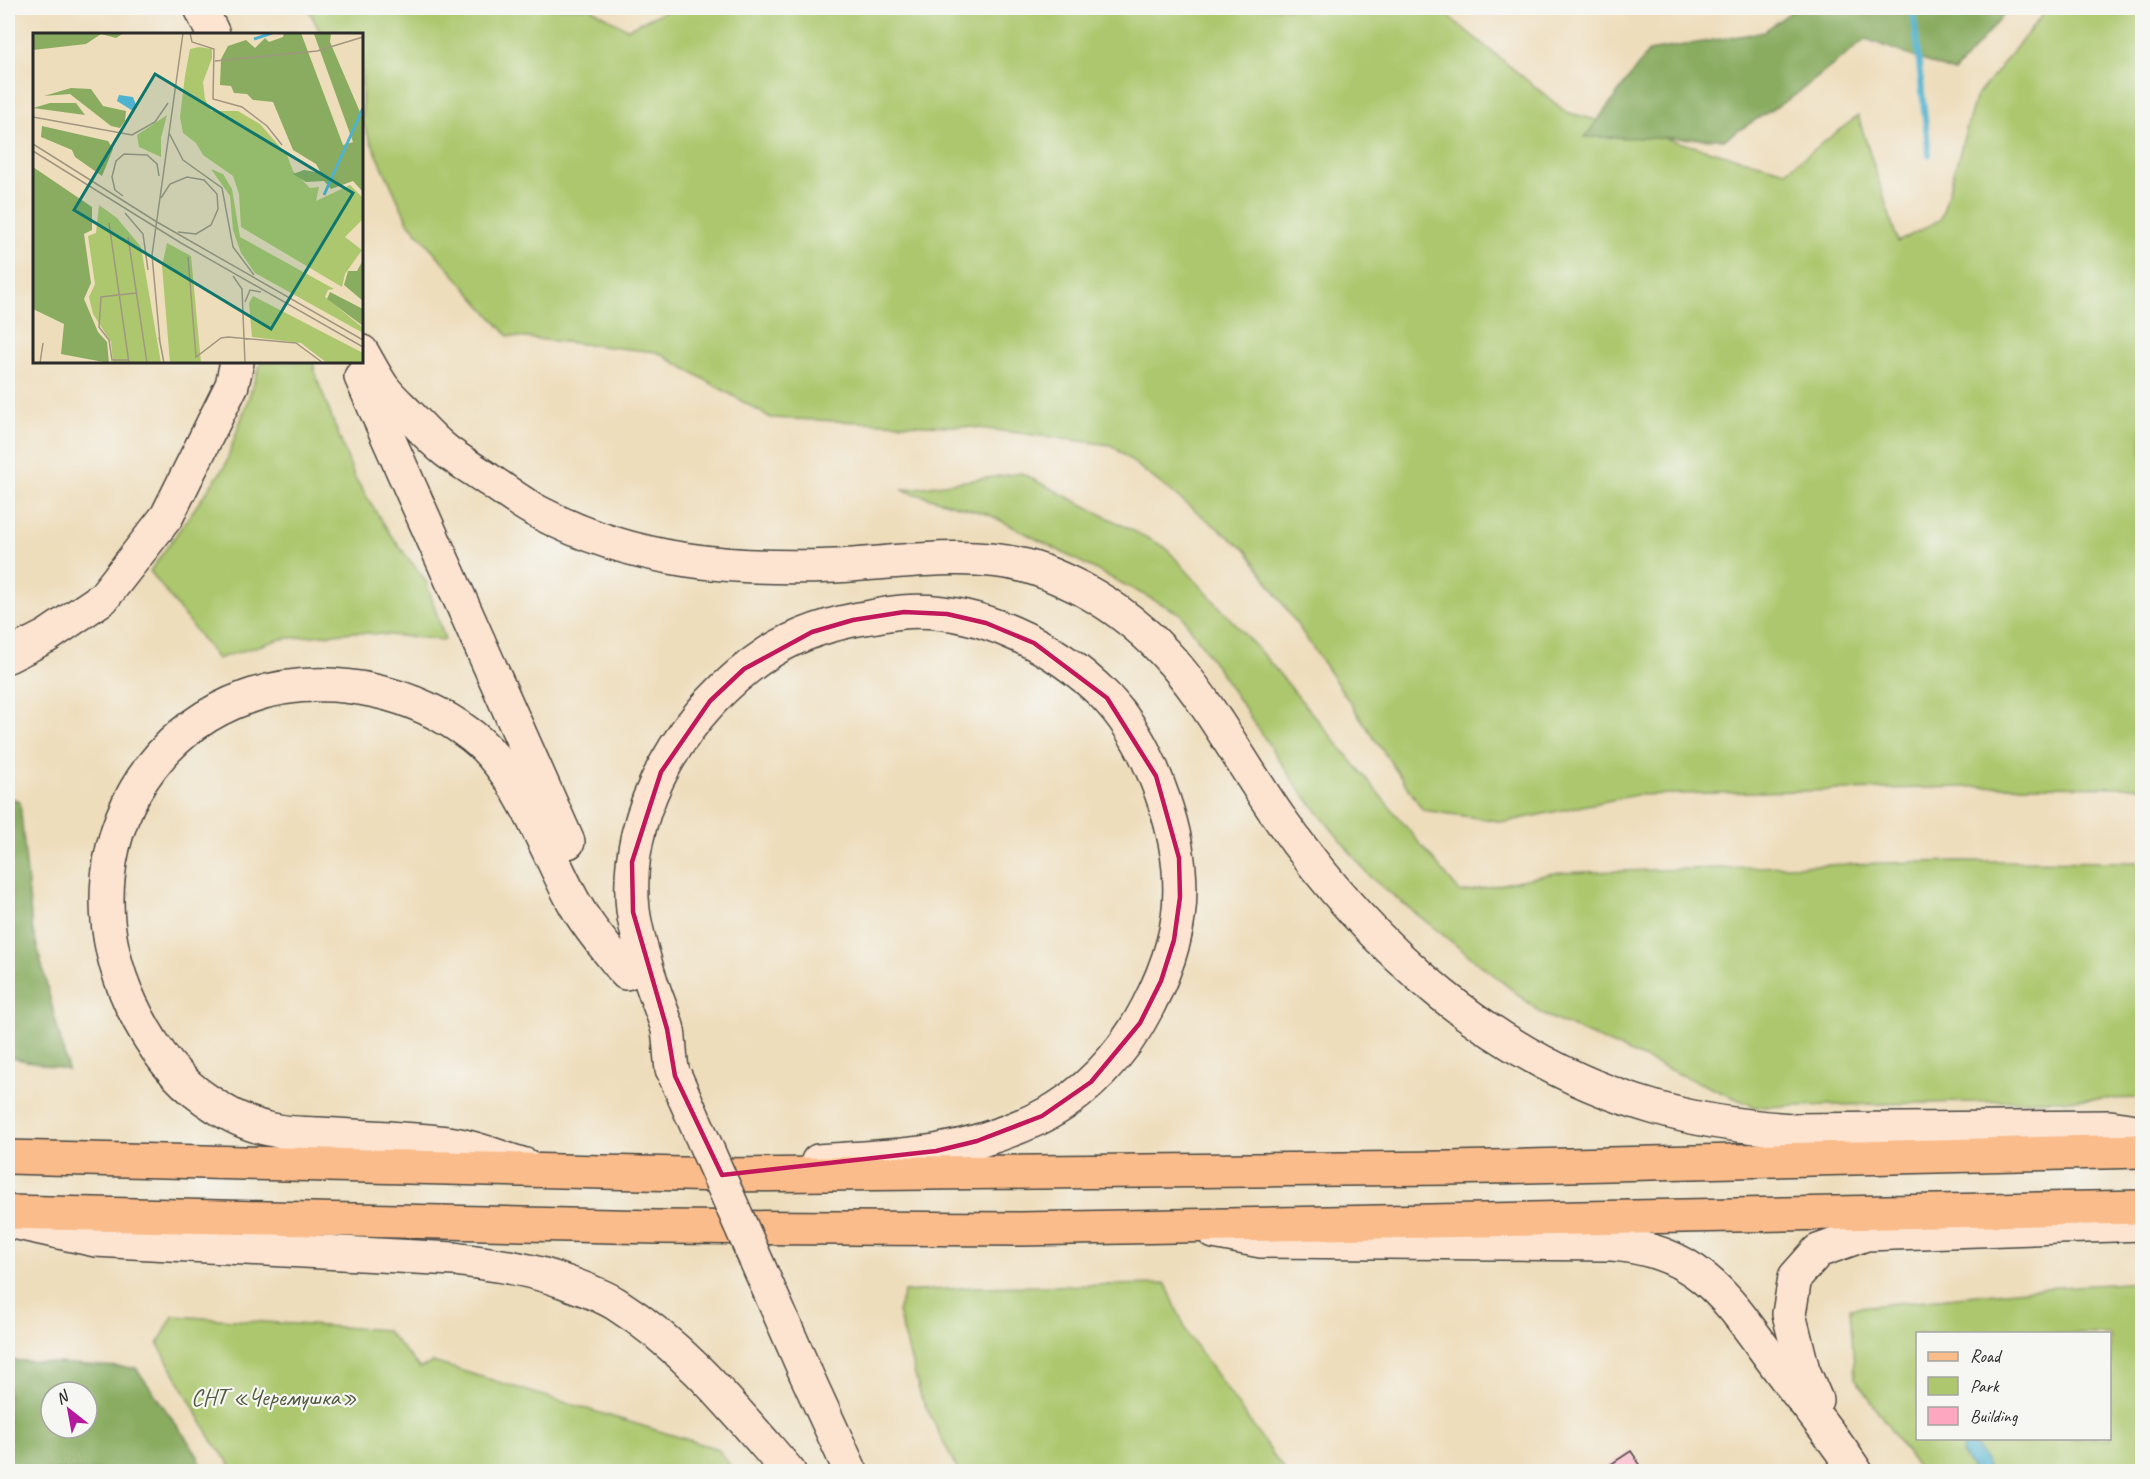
<svg xmlns="http://www.w3.org/2000/svg" width="2150" height="1479" viewBox="0 0 2150 1479" font-family="Caveat,sans-serif">
<rect width="100%" height="100%" fill="#f6f6f2"/>
<filter id="ink" filterUnits="userSpaceOnUse"><feTurbulence type="fractalNoise" baseFrequency=".0167" numOctaves="2"/><feDisplacementMap in="SourceGraphic" scale="12" xChannelSelector="R" yChannelSelector="G"/><feConvolveMatrix kernelMatrix="1 2 1 2 8 2 1 2 1" color-interpolation-filters="sRGB"/></filter>
<filter id="wash" filterUnits="userSpaceOnUse"><feTurbulence type="fractalNoise" baseFrequency=".008" numOctaves="4" result="noise"/><feDisplacementMap in="SourceGraphic" scale="24" xChannelSelector="R" yChannelSelector="G"/><feGaussianBlur stdDeviation="1.35" result="paint"/><feColorMatrix in="noise" values="0 0 0 0 0 0 0 0 0 0 0 0 0 0 0 0 0 1.4 0 .05"/><feComposite in="paint" operator="in"/></filter>
<g filter="url(#wash)">
<rect width="100%" height="100%" fill="#edb"/>
<path fill="#acc76d" stroke="#6c794c" stroke-width="1.5" fill-rule="evenodd" d="M308 8H590L627 29 672 8H1421L1442 11 1566 112 1786 171 1858 116 1898 242 1941 219 1975 98 2048 8H2142V787L2005 786 1636 795 1505 822 1423 810 1247 551 1111 445 971 427 771 418 657 352 508 336 408 222 362 122V34H321Z
M261 362H313L317 379 355 478 392 537 426 581 445 640 354 632 281 639 217 659 150 571 225 466Z
M1021 473 1165 547 1267 659 1461 893 1554 873 1957 861 2142 862V1098L1755 1107 1544 1015 1370 877 1296 785 1181 614 990 515 902 490Z
M2142 1282V1471H1919L1855 1378 1850 1308 2044 1288ZM1918 1334H2110V1438H1918Z
M1166 1284 1188 1335 1285 1471H958L921 1397 898 1312 904 1292 976 1287Z
M173 1316 386 1330 420 1368 433 1362 718 1449 734 1471H235L212 1440 158 1344Z"/>
<path fill="#89ac60" stroke="#5a6c46" stroke-width="1.5" fill-rule="evenodd" d="M1796 8H2010L1954 72 1866 39 1794 96 1725 139 1585 137 1649 51 1763 32Z
M8 796 20 802 32 926 68 1070 8 1057Z
M8 1360 136 1368 195 1451 205 1471H8ZM51 1392H87V1428H51Z"/>
<path fill="#4fb2ce" stroke="#3d6e7c" stroke-width="1.5" d="M1964 1439 1978 1448 1990 1471H1973L1962 1454Z"/>
<g fill="none" stroke-linecap="round" stroke-linejoin="round">
<path stroke="#4fb2ce" stroke-width="6" d="M1913 8 1929 155"/>
</g>
<g id="blocks">
<path fill="#fda7c1" d="M1631 1451 1645 1472H1599Z"/>
</g>
</g>
<g filter="url(#ink)">
<use href="#blocks" fill-opacity="0" stroke="#484641" stroke-width="1.5"/>
<g fill="none" stroke-linecap="round" stroke-linejoin="round">
<defs>
<path id="secondary" d="M201 8 213 34
M362 352C369 364 376 378 384 389 391 398 400 406 408 414 420 426 432 440 446 451 459 461 475 470 489 480 506 491 522 504 540 513 633 562 732 570 835 566 895 563 968 551 1026 566 1045 571 1064 580 1082 589 1183 643 1216 727 1278 816 1371 949 1497 1063 1656 1108 1700 1121 1746 1127 1793 1130L2110 1127 2142 1132
M361 377 568 842
M8 656 47 636 103 598 167 516 232 385 237 362
M672 1069C670 1056 670 1043 668 1030 665 1018 659 1005 655 993 647 971 636 933 633 910 622 809 686 707 768 653 798 634 836 622 871 617 881 615 891 613 902 612 975 606 1055 645 1105 696 1132 724 1151 762 1163 798 1179 844 1186 895 1173 943 1167 966 1158 987 1147 1008 1124 1053 1085 1096 1039 1118 1007 1133 970 1145 935 1151 896 1157 857 1158 818 1161
M525 1165C500 1158 473 1146 447 1143 405 1138 362 1137 319 1134 306 1133 292 1134 278 1131 252 1127 226 1114 205 1099 171 1076 148 1040 131 1004 50 830 185 649 375 691 412 699 442 713 472 736 520 774 543 844 571 897 585 924 607 949 626 973
M8 1221 95 1240 454 1259C490 1264 528 1268 562 1281 579 1287 600 1294 616 1304 686 1348 735 1410 789 1472
M1214 1232 1261 1241 1612 1244C1707 1251 1733 1309 1785 1377 1809 1408 1834 1438 1856 1472
M806 1374 851 1472
M1816 1400 1803 1370 1789 1314 1795 1277 1818 1251 1866 1234 2142 1224"/>
<path id="primary" d="M8 1157 722 1175 1450 1168 2142 1151
M8 1212 657 1227 1020 1229 2142 1207"/>
</defs>
<use href="#secondary" stroke="#484641" stroke-width="36"/>
<use href="#primary" stroke="#484641" stroke-width="36"/>
<use href="#secondary" stroke="#fde4d1" stroke-width="33"/>
<use href="#primary" stroke="#fabc8b" stroke-width="33"/>
<defs>
<path id="secondary-bridge" d="M675 1076 806 1374"/>
</defs>
<use href="#secondary-bridge" stroke="#484641" stroke-width="36" stroke-linecap="butt"/>
<use href="#secondary-bridge" stroke="#fde4d1" stroke-width="33"/>
</g>
</g>
<path fill="none" stroke="#c2185b" stroke-width="4.5" stroke-linejoin="round" d="M904 612 947 614 986 623 1034 643 1107 698 1156 776 1179 858 1180 897 1174 940 1161 981 1140 1023 1091 1082 1042 1116 977 1141 936 1151 722 1175 675 1076 667 1029 633 912 632 862 661 772 710 701 744 669 812 632 853 620Z"/>
<g text-anchor="middle" stroke-width="4.5" stroke-linejoin="round" paint-order="stroke">
<g font-size="24" fill="#525a3f" stroke="#f6f6f2">
<text x="274" y="1405">СНТ «Черемушка»</text>
</g>
</g>
<g transform="translate(33 33)">
<rect width="330" height="330" fill="#edb"/>
<path d="M166 14 179 16V25L170 49 172 66 178 78H205L227 91 254 122 260 138 277 155 286 154 283 168 317 152 330 165V186L312 204 329 217 312 241 309 254 208 194 206 161 200 143 170 122 163 110 150 100 147 84 152 43 157 16ZM134 82 128 105V124L106 114 104 102ZM178 136 190 141 199 156 207 204 301 256 295 257 292 264 330 295V300L222 240 208 220 200 197 197 163ZM66 172 84 185 108 214 128 330H80L78 309 60 281 56 264 62 251 55 203 63 200ZM134 210 158 223 168 330H137L129 233ZM220 263 330 320V330H294L268 310 219 304 216 270Z" fill="#acc76d"/>
<path d="M0 0H91L83 5 68 1 53 11 0 17ZM251 0H268L310 112 320 109 281 1 298 0 297 9 330 86V159L320 148 298 156 291 148 273 149 260 141 271 137 288 140 283 131 260 117 240 69 220 67 214 61 201 60 198 53 187 52 188 26 195 13 213 7 222 15 232 5 236 9 250 4ZM38 55 58 56 70 73 93 78 92 88 87 95 78 93 37 61 11 63ZM17 70H43L52 82 0 75ZM9 93 75 108 80 116 69 143 42 124 39 117 8 104ZM0 134 59 174V197L51 201 58 250 51 266 65 299 74 309 76 330 28 321 31 291 0 276ZM330 227V268L311 252 315 238H324ZM297 259 330 276V293L294 266Z" fill="#89ac60"/>
<path d="M86 62 100 64 104 74 100 78 84 68Z" fill="#4fb2ce"/>
<path fill="none" stroke="#4fb2ce" stroke-width="3" d="M221 6 239 0M291 162 330 75"/>
<path fill="none" stroke="#a09681" stroke-width="1.5" d="M157 0 159 9 181 16 180 66 209 74 234 93 249 112M182 28 284 18 330 4M0 84 99 102 122 89 135 70M136 100 150 127 189 155 200 214 221 242M0 111 124 189 330 307M0 118 148 210 330 314M90 163 82 157 79 144 83 128 91 121 114 122 124 131 126 143M128 165 137 151 154 144 171 147 184 161 185 176 178 192 163 201 145 199M92 180 110 201 115 237M76 190 96 330M95 204 114 330M155 224 163 324 188 305 195 304 263 310 290 330M200 243 209 256 212 330M212 269 217 257 228 259M126 304 131 330M127 309 119 222 150 0M96 327H79L76 307 66 294 68 264 103 260M7 330 10 310"/>
<path fill="#0f766e" fill-opacity="0.15" stroke="#0f766e" stroke-width="3" d="M122 41 320 160 238 296 41 177Z"/>
<rect width="330" height="330" fill="none" stroke="#2b2b2b" stroke-width="3"/>
</g>
<rect width="2150" height="1479" fill="none" stroke="#f6f6f2" stroke-width="30"/>
<rect x="1916" y="1332" width="195" height="108" fill="#f6f6f2" stroke="#a5a5a2" stroke-width="1.5"/>
<rect x="1928" y="1352" width="30" height="9" fill="#fabc8b" stroke="#a5a5a2" stroke-width="1.5"/>
<text x="1970" y="1362" font-size="18" fill="#2b2b2b">Road</text>
<rect x="1928" y="1377" width="30" height="18" fill="#acc76d" stroke="#a5a5a2" stroke-width="1.5"/>
<text x="1970" y="1392" font-size="18" fill="#2b2b2b">Park</text>
<rect x="1928" y="1407" width="30" height="18" fill="#fda7c1" stroke="#a5a5a2" stroke-width="1.5"/>
<text x="1970" y="1422" font-size="18" fill="#2b2b2b">Building</text>
<g transform="translate(69 1410) rotate(329)"><circle r="28" fill="#f6f6f2" stroke="#a5a5a2" stroke-width="1.5"/>
<path d="M0-4.5L10 22L0 15L-10 22Z" fill="#b5179e"/>
<text y="-9" font-size="16" font-weight="bold" text-anchor="middle" fill="#2b2b2b">N</text>
</g>
</svg>
